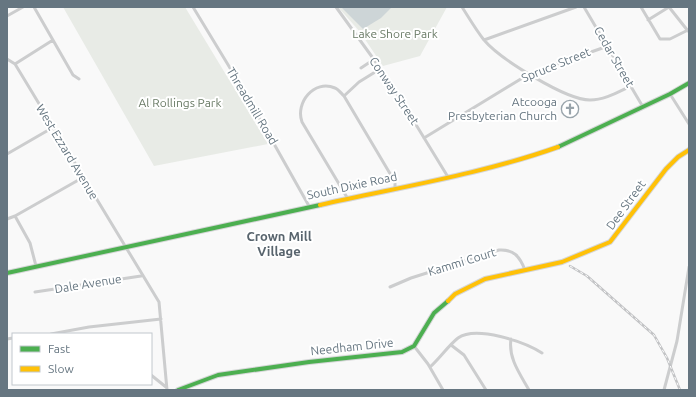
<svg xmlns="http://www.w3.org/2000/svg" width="696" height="397" viewBox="0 0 696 397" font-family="Ubuntu,sans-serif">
<rect width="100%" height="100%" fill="#f9f9f9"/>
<path fill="#e8ebe6" d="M63 7H185L268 144 154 166Z
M338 7H447L420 56 383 66 360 32Z"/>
<path fill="#cdd5d7" d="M341 7H392L381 18 363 29Z"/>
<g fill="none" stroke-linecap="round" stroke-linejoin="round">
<defs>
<path id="fast" d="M558 147 670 94 689 83
M7 273 320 205
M178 390 218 375 309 362 402 352 414 346 434 313 448 301"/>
<path id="slow" d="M320 205C400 187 482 174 558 147
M448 301 455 294 485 279 562 262 610 242 666 169 678 157 689 150"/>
</defs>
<use href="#fast" stroke="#d5d6d7" stroke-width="6"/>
<use href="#slow" stroke="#d5d6d7" stroke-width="6"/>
<path stroke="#cccdce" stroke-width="3" d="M34 7 73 75 79 79
M193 7 247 96 309 206
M336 7 388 79 448 177
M462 7C469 18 476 30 484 40 500 59 566 100 590 100 605 100 618 92 631 86
M584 7 643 107
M641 7 660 39H670L688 30
M669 7 688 31
M7 16 23 7
M648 20 669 7
M484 40 576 7
M7 59 15 64 159 302 167 390
M15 64 53 40
M361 68 373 60
M670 94 689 124
M344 96 395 182V188
M424 138 529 74 608 46
M7 154 52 128
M348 199 302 122C295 103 314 79 335 88 338 89 341 93 344 96L359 82 380 69
M15 216 30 243 36 266
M7 219 15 216 82 178
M390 287 411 278 499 250C514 249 520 257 525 270
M35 292 141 276
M51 334 89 327 161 319
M7 339 13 338
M511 339C508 358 520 374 529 390
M451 345 464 355 486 390
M414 346 428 364 443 390
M430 367C440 358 448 346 458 338 476 325 525 342 542 353
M151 375 166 387
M664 390 677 341 689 267"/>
<use href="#fast" stroke="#4caf50" stroke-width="4"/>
<use href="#slow" stroke="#ffc107" stroke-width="4"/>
<defs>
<path id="rail" d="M570 266 587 276 654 335 667 358 680 390"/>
</defs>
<use href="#rail" stroke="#c2c3c5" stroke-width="2.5"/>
<use href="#rail" stroke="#fff" stroke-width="1" stroke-dasharray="3" stroke-linecap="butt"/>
</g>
<defs>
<symbol id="church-ring" viewBox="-11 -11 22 22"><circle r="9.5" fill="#fff" stroke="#99a4ab" stroke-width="1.5"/><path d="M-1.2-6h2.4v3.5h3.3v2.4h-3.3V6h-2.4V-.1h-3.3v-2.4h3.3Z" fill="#99a4ab"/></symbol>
</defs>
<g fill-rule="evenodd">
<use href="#church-ring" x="560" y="99" width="20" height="20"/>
</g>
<g text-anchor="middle" stroke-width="4" stroke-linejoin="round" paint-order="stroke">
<g font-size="12" fill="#697a65" stroke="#fff">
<text x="395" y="38">Lake Shore Park</text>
<text x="180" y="107">Al Rollings Park</text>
</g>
<g font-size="12" fill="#667681" stroke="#fff">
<text transform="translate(614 57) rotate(60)" y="4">Cedar Street</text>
<text transform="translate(556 65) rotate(-22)" y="4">Spruce Street</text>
<text transform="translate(394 91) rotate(56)" y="4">Conway Street</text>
<text transform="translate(252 106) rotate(59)" y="4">Threadmill Road</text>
<text transform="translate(67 152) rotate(59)" y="4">West Ezzard Avenue</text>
<text transform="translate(352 186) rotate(-12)" y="4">South Dixie Road</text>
<text transform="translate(626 205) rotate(-54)" y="4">Dee Street</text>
<text transform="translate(462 262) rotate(-17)" y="4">Kammi Court</text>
<text transform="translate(88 284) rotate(-9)" y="4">Dale Avenue</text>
<text transform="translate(352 347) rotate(-6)" y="4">Needham Drive</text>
</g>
<g font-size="12" fill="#667681" stroke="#fff" text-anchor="end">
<text x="557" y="106">Atcooga<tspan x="557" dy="14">Presbyterian Church</tspan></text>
</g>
<g font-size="13" font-weight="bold" fill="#58646d" stroke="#fff">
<text x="279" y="241">Crown Mill<tspan x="279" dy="15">Village</tspan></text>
</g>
</g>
<rect width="696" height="397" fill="none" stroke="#667681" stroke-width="16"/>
<rect x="12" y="333" width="140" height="52" fill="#ffffff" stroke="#c2c8cd"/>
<rect x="20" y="346" width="20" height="6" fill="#4caf50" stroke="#c2c8cd"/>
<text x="48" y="353" font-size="12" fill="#667681">Fast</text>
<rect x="20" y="366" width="20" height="6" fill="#ffc107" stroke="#c2c8cd"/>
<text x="48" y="373" font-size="12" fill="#667681">Slow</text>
</svg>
